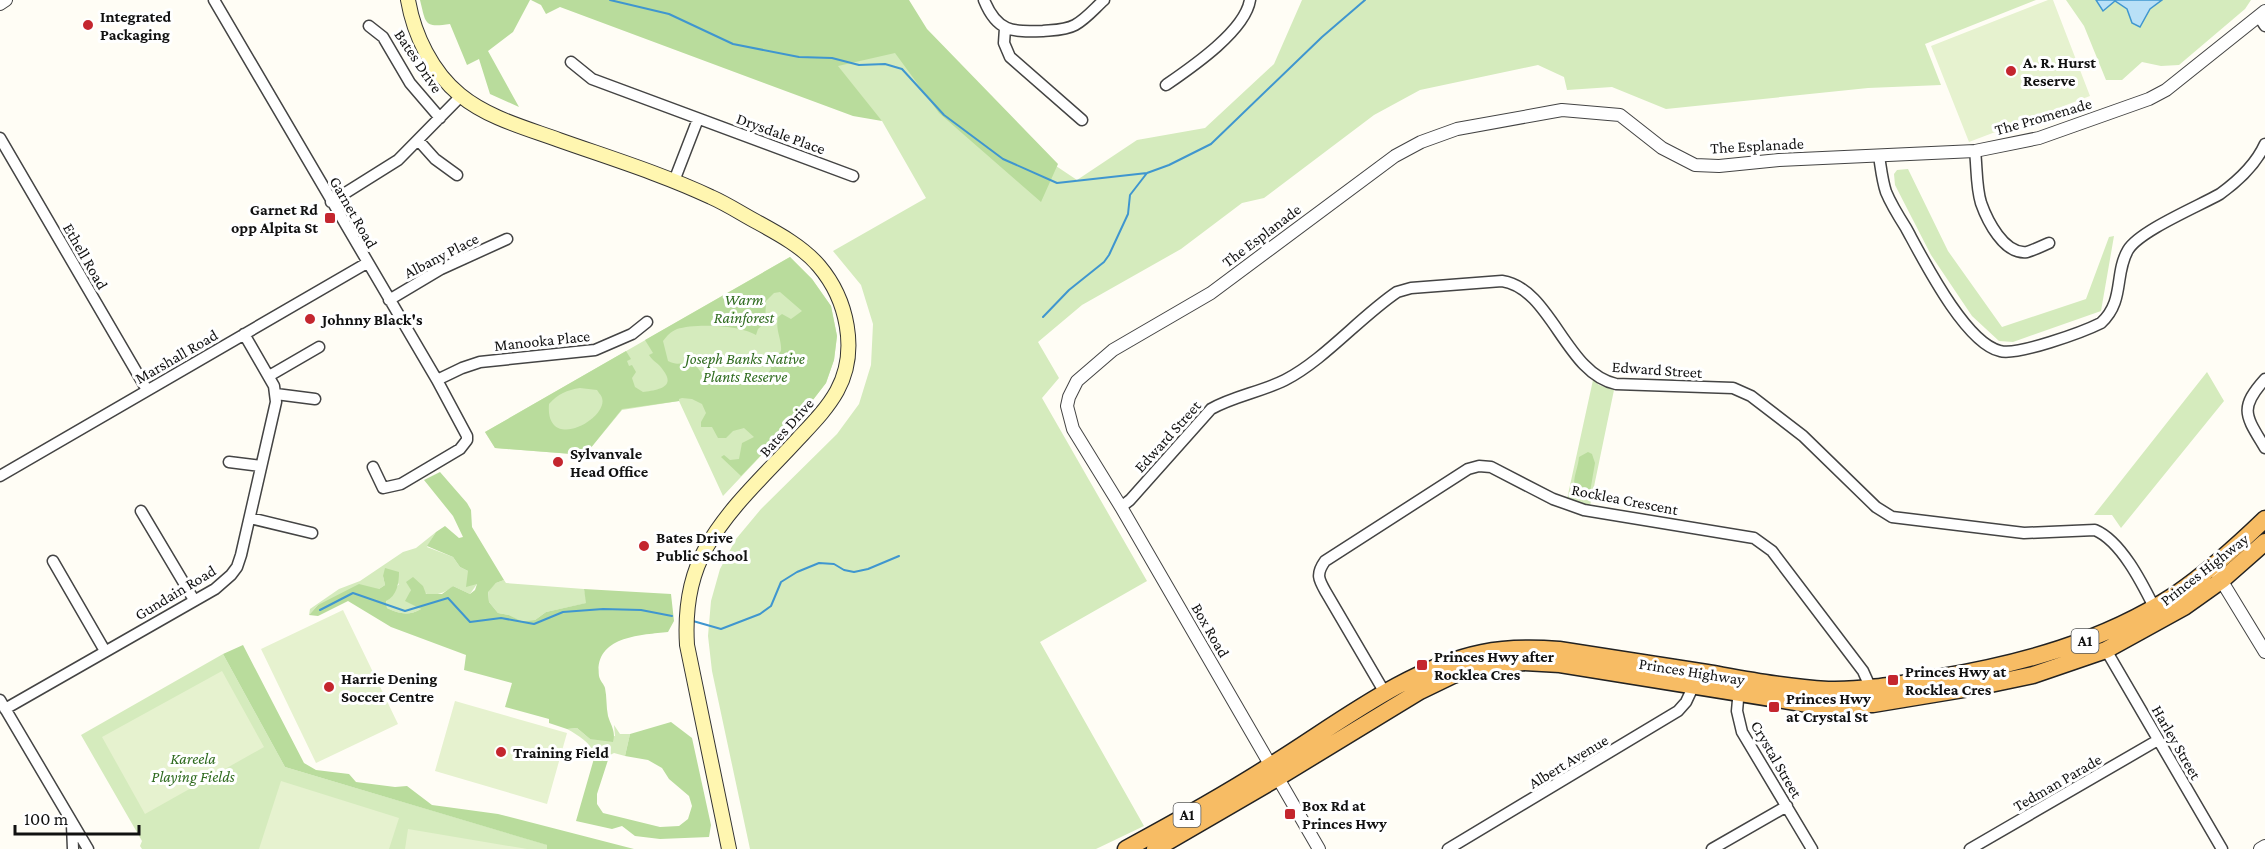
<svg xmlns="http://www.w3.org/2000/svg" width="2265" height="849" viewBox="0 0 2265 849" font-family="'Crimson Pro',serif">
<rect width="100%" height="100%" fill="#fffdf5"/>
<path fill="#d5ebbd" d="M861 0 950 95 1077 180 1137 140 1205 128 1274 64 1302 0H2036L1925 44 1941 85 1868 88 1666 109 1612 87 1567 90 1564 77 1538 65 1420 90 1374 115 1264 198 1242 203 1181 249 1082 305 1038 342 1059 378 1042 398 1147 581 1040 642 1144 826 1096 849H750L712 671 708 636 711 601 720 569 736 539 761 509 837 434 859 404 871 365 873 324 861 285 833 251 926 198 882 121 784 29Z
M2066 0H2096L2103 11 2115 1 2127 9H2150L2162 0H2251L2245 9 2179 65 2161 66 2142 62 2122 80H2106L2084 26Z
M1908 169 1948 251 2002 327 2086 299 2109 237 2114 236 2101 311 2013 342 1999 341 1972 316 1931 255 1895 185 1894 174 1897 170Z
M790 257 812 279 831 306 837 336 834 360 826 383 809 405 723 496 679 401 622 410 585 455 495 448 485 432Z
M2207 372 2224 401 2121 528 2112 515H2094Z
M1593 380 1599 385 1614 390 1590 506 1567 499Z
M436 532 427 547 453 557 460 567 468 571V578L477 584 470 594 453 586C440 598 427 595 411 590L410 594 417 606 421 609C409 616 399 614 387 608L386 600 399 584 383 576 385 585 379 589 318 605 309 615 310 609 339 589 360 581 403 552 416 548Z
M504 580 506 583 584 589 587 603 546 612 535 620 520 621 509 615 498 613 489 602 488 591 496 583Z
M223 654 285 767 548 845 547 849H142L140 846 142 841 81 735Z
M614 725 620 734H630L625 756 614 753 610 755 608 760 595 755C591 743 578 735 567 729L577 728 590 739 615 736Z"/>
<path fill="#b9dc9c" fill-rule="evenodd" d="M420 0H530L513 32 488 51 519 107 490 94 479 59 467 65 450 24C424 28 426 24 420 0Z
M531 0H909L927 29 1058 164 1041 202 939 113 895 53 838 66 882 121 853 116 560 7 546 14 541 5Z
M790 257 812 279 831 306 837 336 834 360 826 383 809 405 741 476 721 457 724 455 730 460 739 459 742 443 754 437 744 428 733 431 726 438H718L712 427H701V422L706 413 702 404 692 399 682 398 679 399V401L622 409 585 455 495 448 485 432 626 351 631 359 627 361 629 366 632 365 636 372 632 378 635 387 643 392C656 390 677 388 663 370 659 363 653 362 649 355L653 353 645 340ZM780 292 802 311 791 319 782 314 778 317C775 330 782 339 781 351L776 357 766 360 771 364V369L766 376H756L752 371C739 376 716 379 703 375 687 351 685 370 668 361L663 341C667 336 670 332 677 329 695 323 741 325 756 335L758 329 765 323 766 301 774 293ZM580 388 597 390C598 392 602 396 602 398 609 419 545 454 549 404 558 394 567 390 580 388Z
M1588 452 1592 454 1595 463 1590 492 1584 495 1577 493C1570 483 1578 470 1579 457Z
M440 472 467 503 471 510 472 527 504 580 496 583 488 592 489 602 498 613 509 615 521 621 535 620 546 612 586 603 584 589 671 594 674 621 668 632C641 635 594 636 599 676 600 681 604 684 605 688 607 697 606 707 608 716 611 726 616 731 613 742L590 739 577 728 567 729 549 723V719L505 707 512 683 464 670 466 655 391 627 348 601 318 616 309 615 318 605 359 584 379 589 385 585 383 576 385 568 399 572C399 583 397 596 386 601L387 608C399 614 409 616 421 609L405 601 411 590 406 582 413 577 423 586 426 594H442L453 586 470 594 475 590 477 584 466 587 468 571 460 567 453 557 427 546 436 532 445 526 459 538 463 537 453 516 424 480Z
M243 645 304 763 316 770 349 774 356 782 395 787 407 786 432 805 498 814 634 849H547V845L285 767 223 654Z
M671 722 692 738 711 825 709 837 660 839 635 836 622 826 612 829 576 821 595 755 608 760 597 794V804L603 813 660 827 679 826 688 819 692 806 689 796 669 779 662 768 648 760 625 756 630 734Z"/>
<path fill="#e6f2cf" d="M2048 0H2053L2090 96 1969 142 1931 46Z
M343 610 398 724 316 763 261 649Z
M222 671 264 747 145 814 102 737Z
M455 701 567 733 547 804 435 771Z
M281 781 399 818 389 849H259Z
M408 829 527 849H405Z"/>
<path fill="#b9e0f7" stroke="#3f96cf" stroke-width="1.5" d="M2096 0H2162L2150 9 2140 27 2132 23 2127 9 2115 1 2103 11Z"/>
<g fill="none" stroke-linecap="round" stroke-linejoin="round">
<path stroke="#3f96cf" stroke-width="2" d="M610 0 669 14 733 44 799 57 832 58 859 65 885 64 902 69 944 115 1003 159 1057 183 1147 173 1169 165 1211 144 1322 37 1365 0
M1043 317 1069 290 1104 262 1109 255 1128 214 1130 195 1147 173
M320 610 353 593 405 611 448 598 470 622 501 618 534 624 563 612 603 609 641 610 672 616
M693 621 721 629 760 614 771 606 781 582 797 572 819 563 834 564 844 570 854 572 868 569 899 556"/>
<defs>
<path id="minor" d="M214 0 437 380 467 436V440L460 449 401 484 383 488 373 467
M984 0C997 32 1012 32 1043 31 1054 30 1066 30 1075 25 1086 19 1095 8 1104 0
M2259 17 2265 26
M369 26 383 37 410 83 440 118
M1005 28 1004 43 1010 57 1082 120
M571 62 592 79 853 176
M1166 85C1192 67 1245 31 1250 0
M0 138 147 390
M418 140 435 159 457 175
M1975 151C1977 167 1976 187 1981 203 1987 220 2004 255 2027 252 2034 250 2042 246 2049 243
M1879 156C1881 168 1882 180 1886 192 1891 204 1899 217 1906 228 1923 259 1965 343 2000 351 2017 356 2083 332 2101 323 2125 301 2114 274 2128 250 2139 231 2199 206 2220 194 2238 181 2256 164 2265 144
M674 181 698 119
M331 202 398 160 461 96
M389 300 441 269 507 239
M269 376 319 347
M2265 379C2238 409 2246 416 2265 448
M437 380 462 368 480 362 595 350 632 334 647 322
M276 394 315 399
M229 462 261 466
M0 476 367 263
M1121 507 1130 500 1211 409C1234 396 1261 392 1285 380 1324 360 1360 317 1397 292L1411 288 1502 281C1551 288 1566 374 1616 384L1733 388 1751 396 1803 436 1876 507 1892 517 2024 533 2095 530C2121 541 2142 583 2154 607
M141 511 194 600
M250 518 312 533
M53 561 105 651
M2106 650 2222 849
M1739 689 1737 711 1742 732 1812 849
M1385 693 1327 594C1319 580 1315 575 1325 561L1468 469 1479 466 1491 467 1553 499 1584 510 1754 538 1772 551 1863 671 1872 691
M0 700 88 849
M5 709 215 589 231 575 237 567 241 555 276 402 274 386 244 334
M72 825 73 849
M1448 849 1678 711 1686 702 1693 687
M1712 849 1787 806
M1970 849 2158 740"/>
<path id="tertiary" d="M0 4 6 0
M2218 575 2265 652
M1319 849 1121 507 1073 429 1067 406 1069 397 1077 381 1113 350 1211 293 1395 156 1421 142 1457 129 1562 110 1620 115 1662 148 1695 165 1719 166 1779 160 1975 151 2039 138 2149 99 2166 90 2265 11
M2260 849 2265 846"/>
<path id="secondary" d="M408 0C414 35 432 72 460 95 488 118 526 128 559 140 610 158 662 174 711 197 727 204 742 214 757 222 779 234 803 247 819 266 847 299 859 351 837 391 827 409 812 424 798 439 766 474 729 507 706 548 689 578 685 612 687 645L729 849"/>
<path id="trunk" d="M1126 849C1176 822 1225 795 1273 764 1336 725 1408 668 1482 653 1507 648 1533 648 1559 650 1608 658 1658 665 1707 673 1747 680 1788 688 1828 690 1865 691 1900 684 1937 678 2020 664 2103 642 2175 595 2207 573 2237 546 2265 519
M1155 849 1277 778 1420 691 1451 676 1474 667 1524 662 1560 664 1814 705 1873 704 1976 687 2033 675 2106 650 2184 607 2222 580 2265 542"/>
</defs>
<use href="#minor" stroke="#444" stroke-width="13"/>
<use href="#tertiary" stroke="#444" stroke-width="14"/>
<use href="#secondary" stroke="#333" stroke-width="16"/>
<use href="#trunk" stroke="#222" stroke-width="19"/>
<use href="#minor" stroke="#fff" stroke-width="10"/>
<use href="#tertiary" stroke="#fff" stroke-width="12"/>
<use href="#secondary" stroke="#fff6b0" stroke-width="14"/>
<use href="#trunk" stroke="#f7bc64" stroke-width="16"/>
</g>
<g fill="#c4262e" stroke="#fff" stroke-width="2">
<circle cx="88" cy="25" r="6"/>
<circle cx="2011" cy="71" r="6"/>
<rect x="324" y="212" width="12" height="12" rx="3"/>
<circle cx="310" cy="319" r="6"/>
<circle cx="558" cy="462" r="6"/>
<circle cx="644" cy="546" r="6"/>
<rect x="1416" y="659" width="12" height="12" rx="3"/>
<rect x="1887" y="674" width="12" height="12" rx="3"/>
<circle cx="329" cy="687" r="6"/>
<rect x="1768" y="701" width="12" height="12" rx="3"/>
<circle cx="501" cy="752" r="6"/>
<rect x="1284" y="808" width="12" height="12" rx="3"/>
</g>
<g text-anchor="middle" stroke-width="6" stroke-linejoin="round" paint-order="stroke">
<g fill="#fff" stroke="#585858" stroke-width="1.5">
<rect x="2071.5" y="629" width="27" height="24" rx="4.5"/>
<rect x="1173.5" y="803" width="27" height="24" rx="4.5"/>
</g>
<g font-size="15" font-weight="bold" fill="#111">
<text x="2085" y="646">A1</text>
<text x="1187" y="820">A1</text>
</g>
<g font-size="16" font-weight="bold" fill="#111" stroke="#fff" text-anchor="start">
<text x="100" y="22">Integrated<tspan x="100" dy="18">Packaging</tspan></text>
<text x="2023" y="68">A. R. Hurst<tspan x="2023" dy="18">Reserve</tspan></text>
<text x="318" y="215" text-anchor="end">Garnet Rd<tspan x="318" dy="18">opp Alpita St</tspan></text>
<text x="322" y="325">Johnny Black's</text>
<text x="570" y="459">Sylvanvale<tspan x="570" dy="18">Head Office</tspan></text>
<text x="656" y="543">Bates Drive<tspan x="656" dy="18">Public School</tspan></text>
<text x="1434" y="662">Princes Hwy after<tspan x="1434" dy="18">Rocklea Cres</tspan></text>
<text x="1905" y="677">Princes Hwy at<tspan x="1905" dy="18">Rocklea Cres</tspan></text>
<text x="341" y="684">Harrie Dening<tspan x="341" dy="18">Soccer Centre</tspan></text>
<text x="1786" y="704">Princes Hwy<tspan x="1786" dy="18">at Crystal St</tspan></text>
<text x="513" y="758">Training Field</text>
<text x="1302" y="811">Box Rd at<tspan x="1302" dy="18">Princes Hwy</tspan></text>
</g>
<g font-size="16" fill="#111" stroke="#fff">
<text transform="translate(419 61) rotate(56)" y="6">Bates Drive</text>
<text transform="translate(2043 116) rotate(-16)" y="6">The Promenade</text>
<text transform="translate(781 133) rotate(20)" y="6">Drysdale Place</text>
<text transform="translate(1757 145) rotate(-3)" y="6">The Esplanade</text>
<text transform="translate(354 212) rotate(60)" y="6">Garnet Road</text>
<text transform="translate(1261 235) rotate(-37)" y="6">The Esplanade</text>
<text transform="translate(441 255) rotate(-27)" y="6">Albany Place</text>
<text transform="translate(86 256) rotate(60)" y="6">Ethell Road</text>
<text transform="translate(542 340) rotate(-6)" y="6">Manooka Place</text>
<text transform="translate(176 356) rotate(-30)" y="6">Marshall Road</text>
<text transform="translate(1657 369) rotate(4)" y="6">Edward Street</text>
<text transform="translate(786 427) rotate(-48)" y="6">Bates Drive</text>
<text transform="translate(1167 436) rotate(-48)" y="6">Edward Street</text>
<text transform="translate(1625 499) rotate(11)" y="6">Rocklea Crescent</text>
<text transform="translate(2204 569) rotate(-38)" y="6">Princes Highway</text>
<text transform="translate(175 592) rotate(-31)" y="6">Gundain Road</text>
<text transform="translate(1211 630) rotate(60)" y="6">Box Road</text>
<text transform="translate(1692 671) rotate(9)" y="6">Princes Highway</text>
<text transform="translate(2177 742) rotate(60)" y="6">Harley Street</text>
<text transform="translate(1777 759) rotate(60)" y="6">Crystal Street</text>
<text transform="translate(1568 761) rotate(-31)" y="6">Albert Avenue</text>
<text transform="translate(2057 782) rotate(-30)" y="6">Tedman Parade</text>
</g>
<g font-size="16" font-style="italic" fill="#2f6b1f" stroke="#fff">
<text x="744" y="305">Warm<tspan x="744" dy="18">Rainforest</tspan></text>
<text x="745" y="364">Joseph Banks Native<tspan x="745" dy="18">Plants Reserve</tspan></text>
<text x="193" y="764">Kareela<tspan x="193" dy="18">Playing Fields</tspan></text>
</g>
</g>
<path d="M15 825v9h124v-9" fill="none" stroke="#111111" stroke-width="3"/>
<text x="24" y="825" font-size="18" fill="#111111" stroke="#ffffff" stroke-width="4.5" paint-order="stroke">100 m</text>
</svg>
